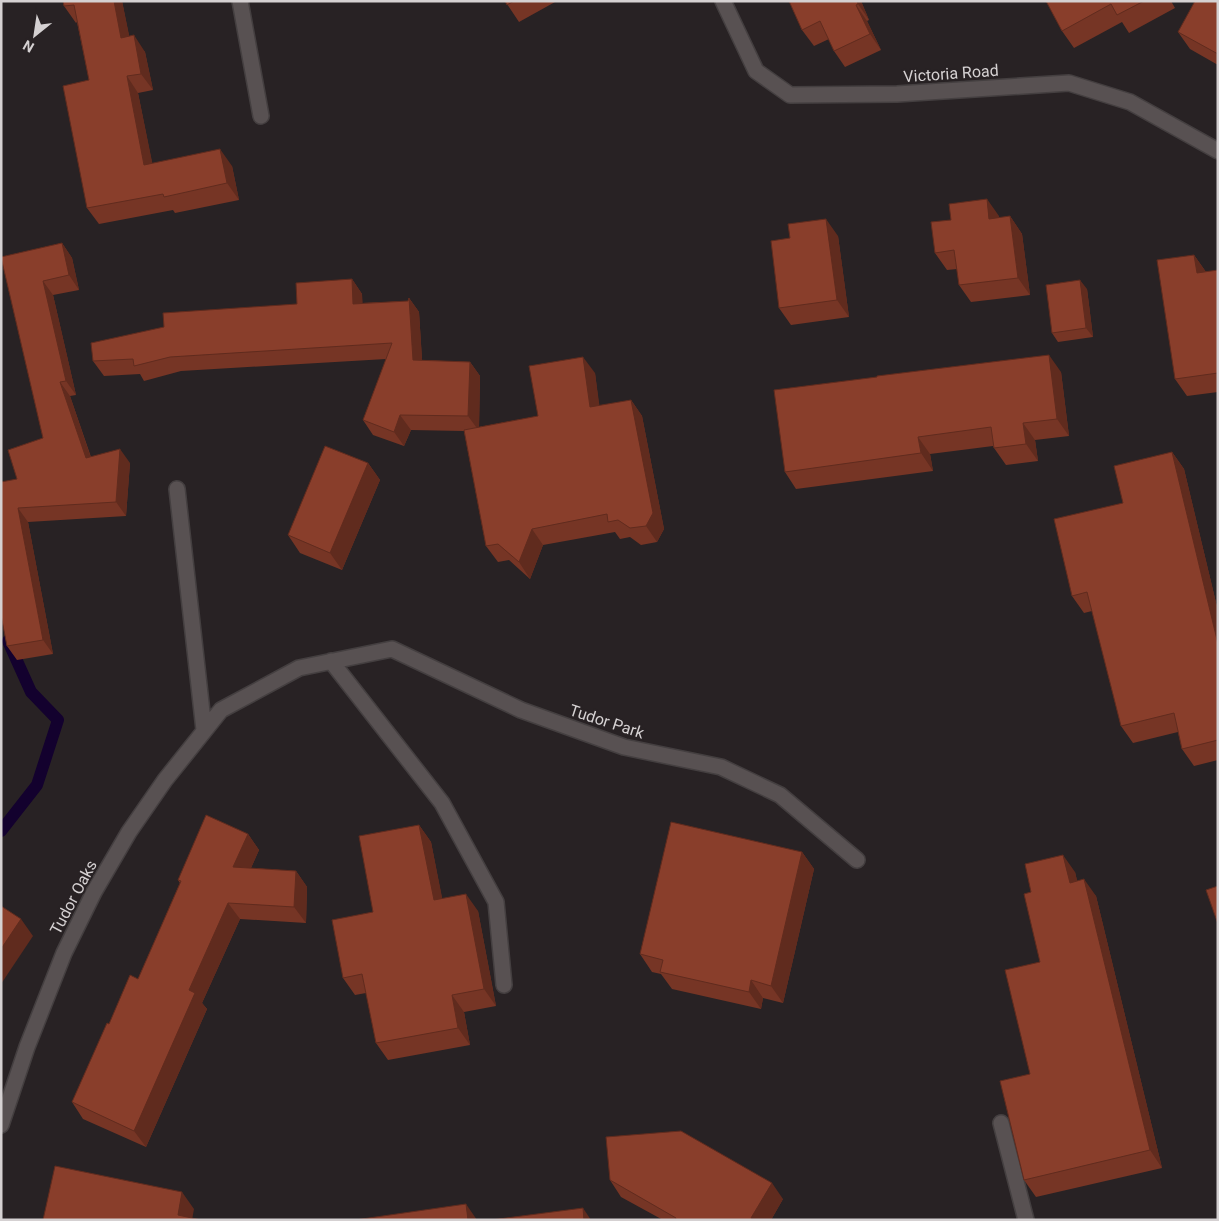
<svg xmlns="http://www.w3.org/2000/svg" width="1219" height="1221" viewBox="0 0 1219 1221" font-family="Roboto,sans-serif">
<rect width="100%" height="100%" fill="#282224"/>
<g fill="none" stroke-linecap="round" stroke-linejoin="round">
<path stroke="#13012e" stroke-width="12" d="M1 831 37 785 58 720 31 692 8 641"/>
<defs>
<path id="minor" d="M240 1 261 116
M723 1 756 71 790 95 897 94 1069 83 1130 102 1218 151
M177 489 204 730
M331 661 442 803 496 902 504 985
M1001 1123 1026 1220
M1 1125 27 1047 64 953 94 892 129 832 165 780 221 710 299 668 392 649 521 710 624 747 721 767 780 795 857 860"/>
</defs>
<use href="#minor" stroke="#443f40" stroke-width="18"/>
<use href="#minor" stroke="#585152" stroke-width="15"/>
</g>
<path fill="#763525" d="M63 1H122L129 36 145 52 153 90 138 93 152 163 232 166 239 200 175 213 173 210 99 224 87 208 89 80 77 22 76 23 64 6Z
M505 1H554L555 2 519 22Z
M789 1H861L869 20 867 21 881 50 845 67 834 51 829 39 814 46 802 30Z
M1046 1H1171L1175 8 1129 33 1122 22 1074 48 1062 31Z
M1218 1V65L1190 49 1178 32Z
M999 216V218L1010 216 1022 234 1030 295 971 302 959 285 957 269 947 270 935 253Z
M838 236 849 317 791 325 779 308Z
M62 243 72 258 79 290 53 295 76 395 70 396 91 457 130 463 126 516 28 522 53 654 17 660 7 646 17 479 43 438 1 257Z
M1194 255 1206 272 1218 270V392L1187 396 1175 379Z
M352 279 362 294V303L408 301 409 298 419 312 422 360 470 362 480 376 479 427 538 416 595 373 599 406 631 400 642 416 664 529 657 542 641 545 630 537 620 539 615 532 543 545 530 579 509 560 498 562 486 546 464 431 411 430 404 446 373 435 363 420 386 359 181 371 144 381 140 374 104 376 93 361 297 304Z
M1087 289 1093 337 1058 342 1052 333Z
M1061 372 1069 436 1035 440 1038 461 1006 465 994 448 993 446 930 454 933 471 796 489 785 472Z
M1172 452 1184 469 1218 611V760L1194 766 1182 749 1178 732 1133 743 1121 726 1092 611 1084 613 1072 596 1123 503Z
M368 463 380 480 342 570 300 553 288 535Z
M419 825 431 842 442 899 478 911 496 1006 464 1012 470 1045 388 1060 376 1043 366 993 355 995 343 978 373 912Z
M248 834 259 850 251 868 296 871 307 887 306 923 240 919 202 1003 207 1009 146 1147 83 1119 72 1102 109 1024 138 979 180 883 178 880Z
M802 852 814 869 783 1003 763 998 761 1009 672 989 661 974 652 972 640 954Z
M1075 872 1077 881 1096 896 1162 1168 1036 1197 1024 1180 1030 1074 1040 962 1031 892Z
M610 1180 783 1199 771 1220H663L621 1197Z"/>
<path fill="#602b1e" d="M114 1H122L133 54 121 38Z
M857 1H861L869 20 858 4Z
M856 5 867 21 881 50 870 34Z
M134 35 145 52 153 90 141 74Z
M127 76 138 93 156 181 144 165Z
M220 149 232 166 239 200 227 183Z
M987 199 999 216 1001 236 989 219Z
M1010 216 1022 234 1030 295 1018 278Z
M826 219 838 236 849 317 837 300Z
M62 243 72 258 79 290 69 275Z
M1194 255 1206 272 1197 273Z
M352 279 362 294 364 319 353 304Z
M1080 280 1087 289 1093 337 1086 328Z
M43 281 53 295 76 395 66 381Z
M409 298 419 312 423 374 413 360Z
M1049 355 1061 372 1069 436 1057 419Z
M583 357 595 373 602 424 590 407Z
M470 362 480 376 479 431 468 416Z
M60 382 70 396 96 473 86 458Z
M631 400 642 416 664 529 657 542 646 526Z
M400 415 411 430 404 446 394 432Z
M1023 423 1035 440 1038 461 1026 444Z
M918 437 930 454 933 471 921 453Z
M120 449 130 463 126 516 116 502Z
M1172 452 1184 469 1218 611V644Z
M368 463 380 480 342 570 330 553Z
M18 508 28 522 53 654 43 640Z
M532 529 543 545 530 579 519 562Z
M419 825 431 842 446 917 434 900Z
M248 834 259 850 244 884 233 867Z
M802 852 814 869 783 1003 771 986Z
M1063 855 1075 872 1082 900 1070 883Z
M296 871 307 887 306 923 294 907Z
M1084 879 1096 896 1162 1168 1150 1150Z
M466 894 478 911 496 1006 484 989Z
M228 903 240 919 202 1003 207 1009 146 1147 134 1131 189 990Z
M21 919 33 936 1 984V949Z
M751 980 763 998 761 1009 749 992Z
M452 995 464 1012 470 1045 458 1028Z
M772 1183 783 1199 771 1220H753L751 1218Z
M182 1192 194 1209 192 1220 178 1215Z
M466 1204 477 1220H468Z
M583 1208 591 1220H584Z"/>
<path fill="#893e2b" stroke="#602b1e" d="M63 1H114L121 38 134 35 141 74 127 76 144 165 220 149 227 183 164 197 163 194 87 208 63 86 89 80 74 5 64 6Z
M505 1H514L507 5Z
M789 1H857L858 4 856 5 870 34 834 51 820 21 802 30Z
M1046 1H1144L1117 15 1111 4 1062 31Z
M1195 1H1218V54L1178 32Z
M987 199 989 219 1010 216 1018 278 959 285 954 250 935 253 931 222 951 220 949 204Z
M826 219 837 300 779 308 771 241 790 238 788 224Z
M62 243 69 275 43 281 66 381 60 382 86 458 120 449 116 502 18 508 43 640 7 646 1 615V482L17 479 8 450 43 438 1 257Z
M1194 255 1197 273 1218 270V373L1175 379 1157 260Z
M352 279 353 304 408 301 409 298 413 360 470 362 468 416 400 415 394 432 363 420 392 343 170 357 134 366 133 359 93 361 91 343 164 327 163 313 297 304 296 283Z
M1080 280 1086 328 1052 333 1046 285Z
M1049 355 1057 419 1023 423 1026 444 994 448 991 427 918 437 921 453 785 472 774 390 877 377V376Z
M583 357 590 407 631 400 653 513 646 526 630 528 618 520 608 522 607 514 532 529 519 562 498 544 486 546 464 430 538 416 529 366Z
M325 446 368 463 330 553 288 535Z
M1172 452 1218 644V740L1182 749 1174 713 1121 726 1087 592 1072 596 1054 519 1123 503 1114 466Z
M206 815 248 834 233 867 296 871 294 907 228 903 189 990 195 993 134 1131 72 1102 107 1023 109 1024 130 975 138 979 181 881 178 880Z
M671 822 802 852 771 986 751 980 749 992 660 972 663 960 640 954Z
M419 825 434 900 466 894 484 989 452 995 458 1028 376 1043 362 974 343 978 332 920 373 912 359 836Z
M1063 855 1070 883 1084 879 1150 1150 1024 1180 1000 1081 1030 1074 1005 970 1040 962 1024 894 1031 892 1025 864Z
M1218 886V924L1206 890Z
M1 906 21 919 1 949Z
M681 1131 772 1183 751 1218 754 1220H675L676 1218 610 1180 606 1137Z
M55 1166 182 1192 178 1215 201 1220H43Z
M466 1204 468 1220H355Z
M583 1208 584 1220H491Z"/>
<g text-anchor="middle" stroke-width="4" stroke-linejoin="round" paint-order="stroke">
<g font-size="16" fill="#d5d1d2" stroke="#282224">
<text transform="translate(951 73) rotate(-4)" y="6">Victoria Road</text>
<text transform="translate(607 721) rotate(18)" y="6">Tudor Park</text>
<text transform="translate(73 897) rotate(-62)" y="6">Tudor Oaks</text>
</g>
</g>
<rect width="1219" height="1221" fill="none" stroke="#d5d1d2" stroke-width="5"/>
<g transform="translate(35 35) rotate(210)" stroke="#282224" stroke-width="4" paint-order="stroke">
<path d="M0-4L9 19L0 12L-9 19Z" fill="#d5d1d2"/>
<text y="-8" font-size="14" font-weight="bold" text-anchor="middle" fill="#d5d1d2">N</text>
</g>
</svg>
